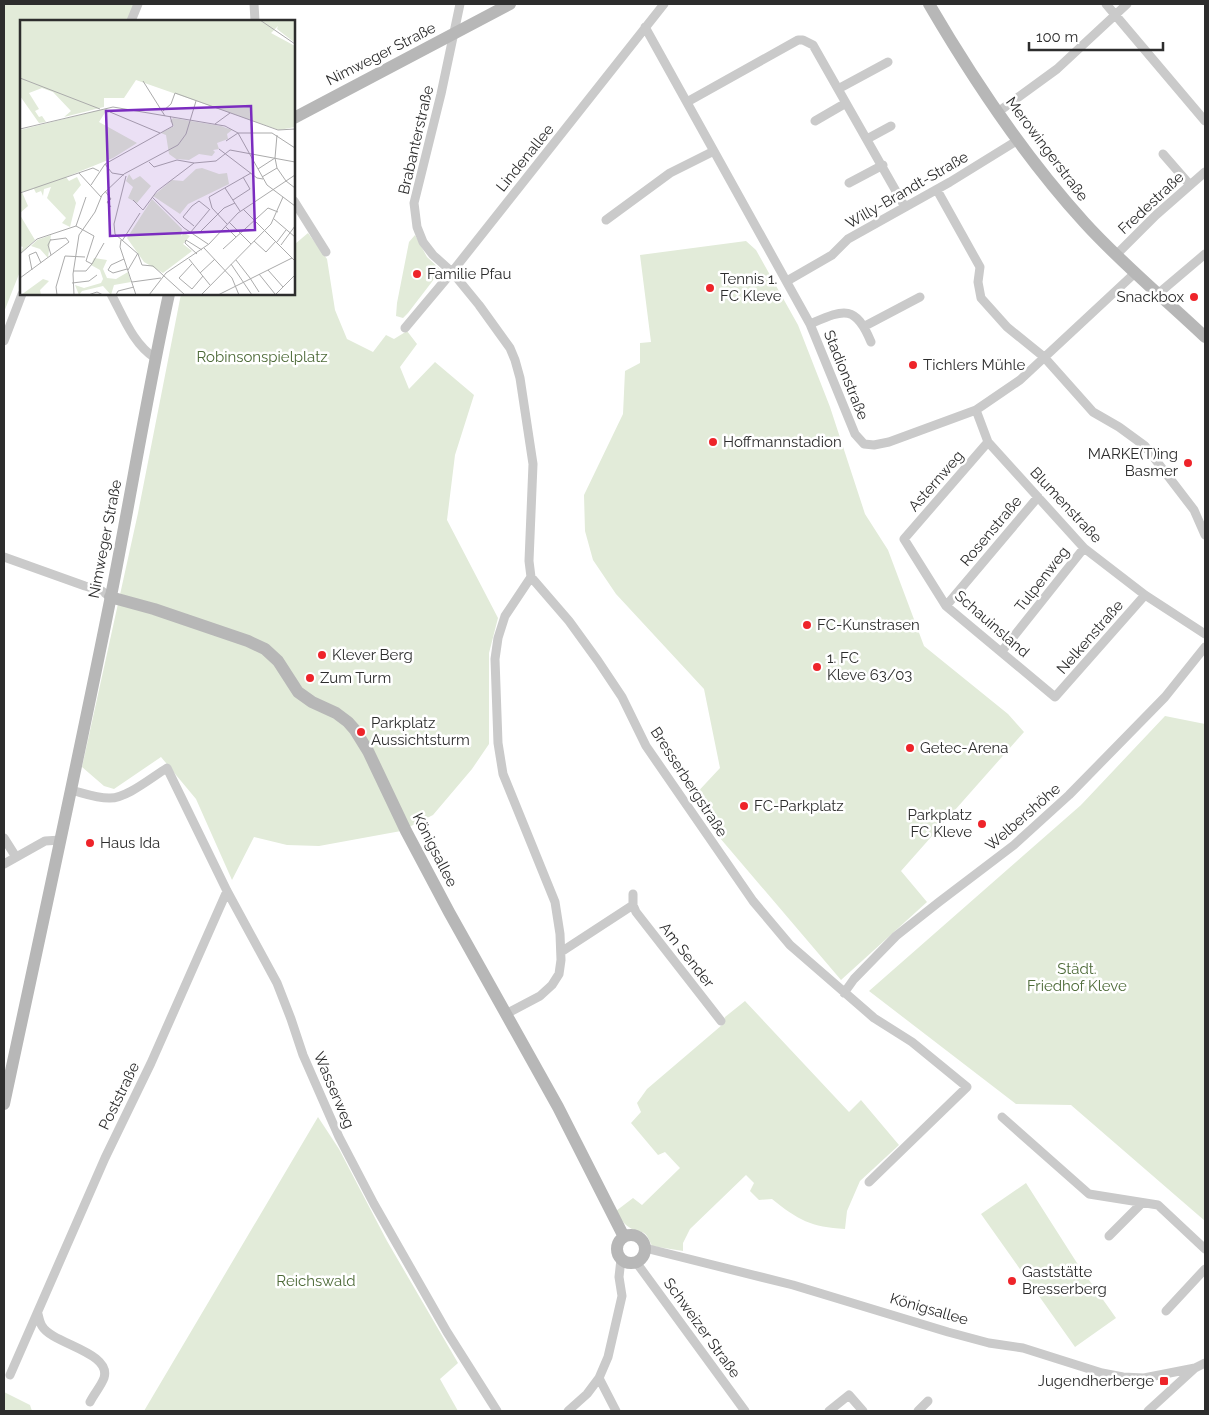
<svg xmlns="http://www.w3.org/2000/svg" width="1209" height="1415" viewBox="0 0 1209 1415" font-family="Raleway,sans-serif">
<rect width="100%" height="100%" fill="#fff"/>
<path fill="#e2ebd9" d="M4 4H134L127 21H21V269L4 312Z
M308 233 327 259 335 310 347 339 373 352 386 335 394 339 407 331 417 344 400 367 409 389 435 362 474 395 455 455 447 520 498 618 489 653V744L472 769 433 815 401 831 319 846 287 845 254 837 232 880 196 799 161 757 114 789 104 786 82 767 138 513 181 294H294V244H295Z
M415 235 427 257 441 270 408 313 403 318 396 316 397 303 409 242Z
M746 241 756 250 798 325 830 407 865 514 888 550 924 646 1008 714 1024 732 901 871 927 902 841 980 714 831 692 798 720 768 704 689 616 594 593 560 585 531 584 495 623 414 625 371 640 363V343L651 342 640 255Z
M1165 716 1205 724V1221L1071 1105 1016 1104 869 991 1081 805Z
M745 1001 849 1112 861 1100 899 1145 860 1181 847 1211 845 1229C811 1227 798 1220 772 1199L759 1200 750 1191 754 1183 746 1175 690 1229 683 1243V1251L652 1246C645 1230 646 1234 632 1229 624 1225 620 1218 616 1211L633 1198 642 1205 680 1168 665 1152 658 1155 631 1123 641 1112 637 1103 647 1089 722 1025 725 1017Z
M318 1117 339 1149 387 1241 458 1363 440 1379 458 1411H144Z
M1026 1183 1077 1263 1116 1318 1075 1347 981 1214Z
M4 1392 30 1405 32 1411H4Z"/>
<g fill="none" stroke-linecap="round" stroke-linejoin="round">
<path stroke="#cacaca" stroke-width="9" d="M254 4 255 21
M460 4 441 94 414 203 417 227 423 242 433 255 452 272 479 305 510 348 515 360 520 378 533 464 529 561 531 577 569 621 598 661 622 697 646 746 753 901 790 945 874 1018 912 1042 967 1087 869 1182
M1106 4 1205 121
M131 21 138 4
M645 27 810 324 855 434 864 444 874 445 889 442 976 410 1020 380 1135 273
M838 89 888 62
M687 102 798 40H803L813 45 905 207
M998 112 1057 69 1127 4
M815 121 846 103
M867 139 891 126
M1163 154 1190 185
M849 183 883 165
M937 190 980 267 978 282 981 298 1007 327 1044 357 1093 412 1119 427 1145 446 1194 510 1205 535
M294 201 326 252
M606 220 670 173 714 151
M1117 254 1156 215 1205 172
M787 281 832 255 848 239 950 182 1018 140
M1159 293 1205 254
M111 294C123 316 133 344 155 358
M810 324C843 310 855 303 871 342
M865 326 920 297
M405 328 452 272 664 4
M4 341 22 294
M976 410 988 442 1084 548 1145 595 1205 634
M988 442 904 539 946 606 1055 697 1145 595
M4 557 85 586 102 591 110 597
M946 606 1038 497
M1002 651 1084 548
M71 790C83 793 96 798 109 798 126 799 152 777 167 768L227 891 277 983 291 1019 303 1055 339 1137 374 1204 447 1332 497 1411
M4 838 16 857
M4 864 45 841 61 840
M633 905 636 912 721 1021
M561 952 633 905V894
M844 993 854 979 896 936 939 902 1014 845 1069 795 1165 697 1205 647
M506 1014 540 996 552 985 559 974 561 960 560 934 555 902 503 774 498 743 495 659 498 638 505 616 531 577
M1002 1117 1089 1194 1158 1205 1205 1249
M1109 1236 1142 1203
M645 1248 793 1285 948 1332 989 1343 1023 1348 1102 1373 1123 1377 1144 1378 1195 1368 1205 1363
M636 1262 745 1411
M1166 1311 1205 1269
M38 1314C39 1318 40 1323 42 1326 52 1344 112 1352 104 1378 101 1386 94 1394 90 1402
M10 1375 105 1158 151 1063 227 891
M599 1378 616 1411
M568 1411 587 1394 599 1378 608 1357 622 1296 619 1277 621 1259
M829 1411 849 1395 863 1411
M918 1411 928 1401
M1148 1411 1195 1368"/>
<path stroke="#b7b7b7" stroke-width="12" d="M929 4C974 81 1024 156 1084 222 1121 263 1165 299 1205 337
M294 118 510 4
M110 597 154 609 248 641 265 649 278 661 298 692 312 702 336 713 348 722 355 730 368 751 406 831 449 912 558 1107 624 1237
M4 1104C40 935 77 766 111 596 131 495 147 394 169 294
M617 1249a14 14 0 1 1 28 0a14 14 0 1 1-28 0Z"/>
</g>
<g fill="#ee242a" stroke="#fff" stroke-width="2">
<circle cx="417" cy="274" r="5"/>
<circle cx="710" cy="288" r="5"/>
<circle cx="1194" cy="297" r="5"/>
<circle cx="913" cy="365" r="5"/>
<circle cx="713" cy="442" r="5"/>
<circle cx="1188" cy="463" r="5"/>
<circle cx="807" cy="625" r="5"/>
<circle cx="322" cy="655" r="5"/>
<circle cx="817" cy="667" r="5"/>
<circle cx="310" cy="678" r="5"/>
<circle cx="361" cy="732" r="5"/>
<circle cx="910" cy="748" r="5"/>
<circle cx="744" cy="806" r="5"/>
<circle cx="982" cy="824" r="5"/>
<circle cx="90" cy="843" r="5"/>
<circle cx="1012" cy="1281" r="5"/>
<rect x="1159" y="1376" width="10" height="10" rx="2.5"/>
</g>
<g text-anchor="middle" stroke-width="5" stroke-linejoin="round" paint-order="stroke">
<g font-size="15" fill="#2d2d2d" stroke="#fff">
<text transform="translate(381 54) rotate(-27)" y="5">Nimweger Straße</text>
<text transform="translate(416 140) rotate(-77)" y="5">Brabanterstraße</text>
<text transform="translate(1047 149) rotate(53)" y="5">Merowingerstraße</text>
<text transform="translate(525 158) rotate(-51)" y="5">Lindenallee</text>
<text transform="translate(907 190) rotate(-30)" y="5">Willy-Brandt-Straße</text>
<text transform="translate(1151 203) rotate(-43)" y="5">Fredestraße</text>
<text transform="translate(846 375) rotate(68)" y="5">Stadionstraße</text>
<text transform="translate(936 481) rotate(-49)" y="5">Asternweg</text>
<text transform="translate(1066 505) rotate(47)" y="5">Blumenstraße</text>
<text transform="translate(991 531) rotate(-50)" y="5">Rosenstraße</text>
<text transform="translate(105 539) rotate(-79)" y="5">Nimweger Straße</text>
<text transform="translate(1042 579) rotate(-52)" y="5">Tulpenweg</text>
<text transform="translate(992 624) rotate(41)" y="5">Schauinsland</text>
<text transform="translate(1090 637) rotate(-49)" y="5">Nelkenstraße</text>
<text transform="translate(689 782) rotate(57)" y="5">Bresserbergstraße</text>
<text transform="translate(1023 817) rotate(-41)" y="5">Welbershöhe</text>
<text transform="translate(435 850) rotate(63)" y="5">Königsallee</text>
<text transform="translate(687 955) rotate(52)" y="5">Am Sender</text>
<text transform="translate(334 1090) rotate(67)" y="5">Wasserweg</text>
<text transform="translate(119 1096) rotate(-64)" y="5">Poststraße</text>
<text transform="translate(929 1309) rotate(16)" y="5">Königsallee</text>
<text transform="translate(702 1328) rotate(54)" y="5">Schweizer Straße</text>
</g>
<g font-size="15" fill="#2d2d2d" stroke="#fff" text-anchor="start">
<text x="427" y="279">Familie Pfau</text>
<text x="720" y="284">Tennis 1.<tspan x="720" dy="17">FC Kleve</tspan></text>
<text x="1184" y="302" text-anchor="end">Snackbox</text>
<text x="923" y="370">Tichlers Mühle</text>
<text x="723" y="447">Hoffmannstadion</text>
<text x="1178" y="459" text-anchor="end">MARKE(T)ing<tspan x="1178" dy="17">Basmer</tspan></text>
<text x="817" y="630">FC-Kunstrasen</text>
<text x="332" y="660">Klever Berg</text>
<text x="827" y="663">1. FC<tspan x="827" dy="17">Kleve 63/03</tspan></text>
<text x="320" y="683">Zum Turm</text>
<text x="371" y="728">Parkplatz<tspan x="371" dy="17">Aussichtsturm</tspan></text>
<text x="920" y="753">Getec-Arena</text>
<text x="754" y="811">FC-Parkplatz</text>
<text x="972" y="820" text-anchor="end">Parkplatz<tspan x="972" dy="17">FC Kleve</tspan></text>
<text x="100" y="848">Haus Ida</text>
<text x="1022" y="1277">Gaststätte<tspan x="1022" dy="17">Bresserberg</tspan></text>
<text x="1154" y="1386" text-anchor="end">Jugendherberge</text>
</g>
<g font-size="15" fill="#4d6a38" stroke="#fff">
<text x="262" y="362">Robinsonspielplatz</text>
<text x="1077" y="974">Städt.<tspan x="1077" dy="17">Friedhof Kleve</tspan></text>
<text x="316" y="1286">Reichswald</text>
</g>
</g>
<g transform="translate(20 20)">
<rect width="275" height="275" fill="#fff"/>
<path d="M0 0H275V23L257 9 258 6 251 13 275 26V107L259 110 116 60 104 78H84V87L44 97 51 91 33 72 22 68 9 73 19 89 15 91 19 97 22 96 26 102 19 103 0 76ZM88 88 79 102 117 123 93 138 46 157 49 161 57 157 61 165 53 175 56 183 50 207 42 203 46 198 27 178 31 167 24 169 23 176 21 171 16 173 14 169 2 172 8 186 0 193V110ZM153 98 201 106 212 110 207 114 208 119 197 123 199 129 193 130 195 132 192 136 179 134 169 140 156 139 149 134 146 115 141 113 154 106 150 101ZM182 148 199 154 207 153 209 164 168 184 160 194 133 176 152 160 163 161 176 149ZM109 154 113 160 120 156 131 166 117 183 108 178 113 167 106 161ZM132 179 162 209 161 216 164 213 170 216 163 224 172 231 143 253 124 242 107 218ZM0 195 15 220 0 234 3 227 0 226ZM31 215 28 238 20 229 11 226 17 220ZM74 238 87 240 83 249 87 258 96 259 108 252 111 262 94 265 91 275 83 266 62 271 59 275 55 265 64 268 81 263 83 259 80 250 71 245ZM23 259 29 261 20 270 21 275H1Z" fill="#e2ebd9"/>
<path fill="none" stroke="#ababab" stroke-width="1" d="M240 0 275 24M0 58 80 89M123 61 145 96M143 91 151 84 155 73 258 110 275 109M90 92 140 113M195 104 210 93M0 109 93 87 205 106 218 113 247 165 275 186M257 115 255 138 257 148 266 161 275 168M206 121 218 113H252L275 128M199 129 237 158 243 159M129 142 134 147 157 140 174 143M85 144 92 153 104 155M238 149 255 138M59 153 81 177M106 156 94 204 95 214 118 234 122 245 133 246 165 275M242 157 257 148M71 165 85 144 153 106 150 96M205 168 220 191M85 171 91 179 87 182 91 187M0 173 73 148 79 151M132 177 164 208 188 224M113 180 123 190 137 171 174 143 196 141 210 130 275 142M213 180 230 169 223 157M223 189 275 241M254 199 275 217M209 202 231 224M207 204 192 188 189 177 231 153M56 206 66 177M174 206 163 197 172 186 179 181 189 189M205 206 216 217M180 212 204 188 215 183M170 213 190 189M101 220 100 227 116 275M102 221 120 193M234 221 246 232 256 221M257 222 266 210M261 225 275 206M184 228 212 258 219 275M203 229 248 188 258 192M0 234 17 219 56 206 74 216 66 241 72 244 84 223M177 234 165 223 166 220 182 230M31 235 28 225 31 219M104 239 91 245 88 250 93 253 107 249M169 239 190 265M216 240 230 258M172 244 159 258 172 269 183 256M211 244 232 275M12 250 9 235 16 232 21 243M108 250 118 233M248 250 263 267M53 251H66L72 244M180 253 195 239M239 254 255 274M0 258 49 222 46 218 31 220M230 258 239 272M112 262 141 258M52 263 69 261 77 255M37 275 36 267 45 236 65 237M54 275 53 254 59 215 75 192 82 175 104 154 158 125 166 114 176 81M68 275 77 272 83 275M96 275 98 271 114 267M129 275 146 253 189 224 218 193 275 155M181 275 251 204 263 177M198 275 272 238M255 275 275 255"/>
<path fill="#7b2cbf" fill-opacity="0.15" stroke="#7b2cbf" stroke-width="2.5" d="M231 86 235 210 90 216 86 91Z"/>
<rect width="275" height="275" fill="none" stroke="#2d2d2d" stroke-width="2.5"/>
</g>
<rect width="1209" height="1415" fill="none" stroke="#2d2d2d" stroke-width="10"/>
<path d="M1029 42v8h134v-8" fill="none" stroke="#2d2d2d" stroke-width="2.5"/>
<text x="1036" y="42" font-size="15" fill="#2d2d2d" stroke="#ffffff" stroke-width="4" paint-order="stroke">100 m</text>
</svg>
